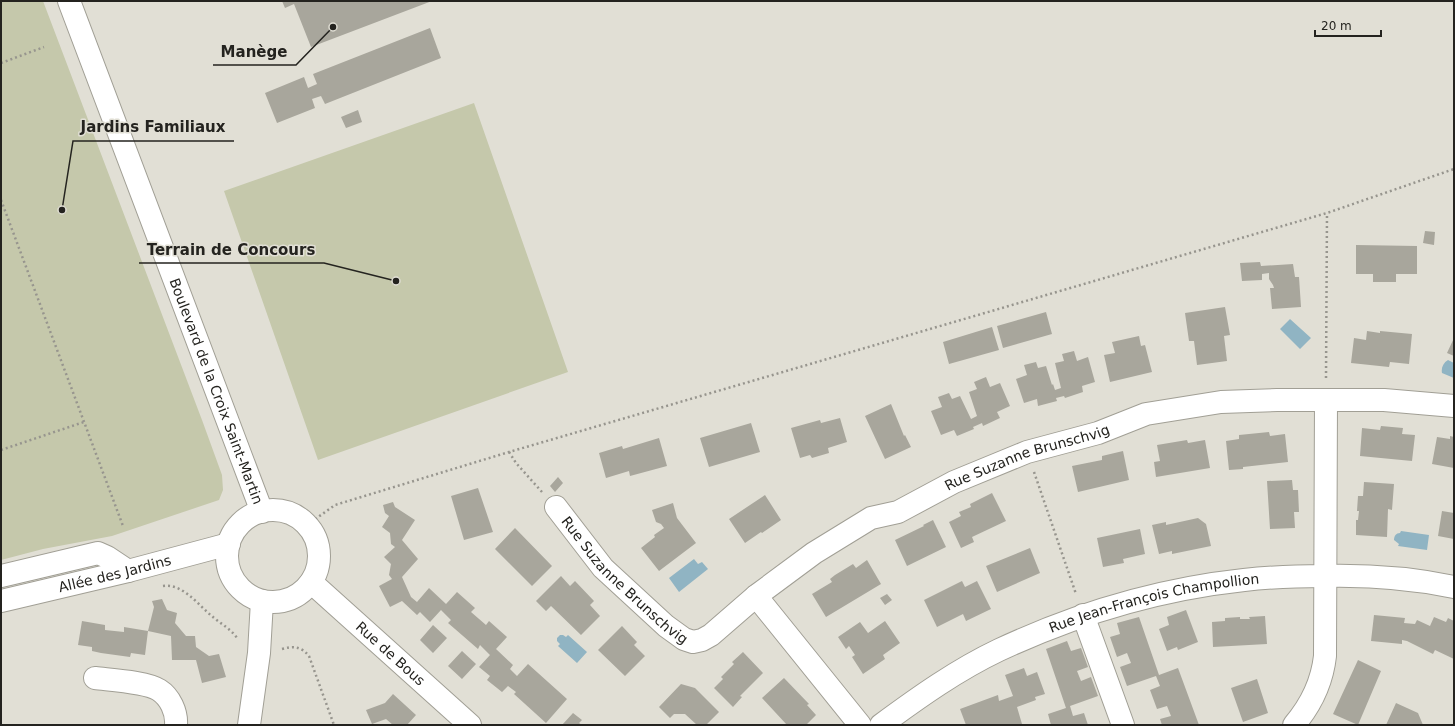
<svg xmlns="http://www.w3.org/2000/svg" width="1455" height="726" viewBox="0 0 1455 726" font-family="'DejaVu Sans',sans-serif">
<rect width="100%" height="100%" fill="#e1dfd5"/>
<path fill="#c5c8ab" d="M1 1H43L202 420 222 475 223 490 219 500 112 536 43 549 1 560Z
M474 103 568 372 318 460 224 191Z"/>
<path fill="#90b4c3" d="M1290 319 1311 338 1300 349 1280 329Z
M1448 360 1454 363V378L1442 373C1441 368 1443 363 1448 360Z
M1401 531 1429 535 1427 550 1398 546 1399 544 1394 540C1394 536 1396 533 1400 533Z
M694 559 698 564 702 562 708 569 679 592 669 578Z
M560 635H563L566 637 568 635 587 652 577 663 558 646 560 644 557 641V638Z"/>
<path fill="#a8a69c" d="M282 1H432L311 47 294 4 285 8Z
M430 28 441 58 325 104 321 96 312 99 315 108 277 123 265 93 304 77 308 88 317 84 313 74Z
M358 110 362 122 346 128 341 117Z
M1425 231 1435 232 1434 245 1423 243Z
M1356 245 1417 246V274H1396V282H1373V274H1356Z
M1260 262 1261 266 1293 264 1295 277H1299L1301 307 1272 309 1270 288H1274L1273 285 1269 279V273L1262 274V280L1242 281 1240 263Z
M1225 307 1230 335 1224 336 1227 361 1197 365 1194 341H1189L1185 313Z
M1046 312 1052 334 1003 348 997 326Z
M992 327 999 350 949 364 943 342Z
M1367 331 1380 333V331L1412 334 1409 364 1390 362 1389 367 1351 363 1354 338 1366 340Z
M1139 336 1141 346 1145 345 1152 372 1110 382 1104 355 1115 353 1112 342Z
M1454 338V356L1447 353Z
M1074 351 1077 361 1088 357 1095 382 1082 386 1083 392 1065 398 1064 396 1056 398 1057 401 1038 406 1037 399 1024 403 1016 379 1027 375 1024 365 1036 362 1038 368 1046 366 1052 385 1053 384 1055 390 1061 388 1055 363 1064 361 1062 354Z
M986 377 990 387 1000 383 1010 406 997 412 1000 418 983 426 982 423 973 427 974 429 957 436 954 430 941 435 931 411 942 407 938 397 949 393 952 399 960 396 971 419 977 416 969 392 977 389 974 382Z
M891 404 904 436 905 435 911 447 885 459 865 416Z
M840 418 847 442 828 448 829 453 812 458 810 455 800 458 791 428 820 420 821 423Z
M751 423 760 452 709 467 700 438Z
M1381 426 1403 428 1402 434 1415 435 1412 461 1360 456 1362 428 1380 430Z
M1269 432 1270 436 1285 434 1288 462 1243 467V469L1229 470 1226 441 1239 439V435Z
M1450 436 1454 437V468L1432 464 1437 437 1450 439Z
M659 438 667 466 630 476 629 471 606 478 599 453 622 446 623 449Z
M1187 440 1188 443 1205 440 1210 468 1156 477 1154 462 1160 461 1157 445Z
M1123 451 1129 480 1078 492 1072 466 1102 460V456Z
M558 477 563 483 555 492 550 486Z
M1292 480 1293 490H1298L1299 512H1294L1295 528 1270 529 1267 481Z
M1364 482 1394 484 1392 510 1388 509 1387 537 1356 535V520H1358L1359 511H1357L1358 496H1363Z
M478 488 493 532 464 540 451 496Z
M992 493 1006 521 972 537 974 542 961 548 949 522 961 516 959 512 971 507 970 504Z
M765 495 781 520 762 533 761 532 745 543 729 519Z
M393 502 395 507 415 520 402 540 418 559 402 577 411 597 417 602 429 588 446 604 457 592 475 608 471 612 486 625 489 621 507 637 496 649 513 665 510 669 517 676 528 664 567 699 546 723 514 694 516 692 508 686 502 692 487 680 490 676 479 667 490 655 480 645 478 649 455 629 448 623 451 620 441 610 430 622 420 612 417 615 402 601 390 607 379 586 392 579 389 575 391 564 384 557 395 547 391 544 390 533 382 527 389 516 385 513 383 505Z
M673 503 677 518 696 543 659 571 641 548 655 537 654 535 664 528 661 524 656 522 652 510Z
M1442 511 1454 513V539L1438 536Z
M1198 518 1206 524 1211 546 1172 554V551L1159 554 1152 525 1166 522V525Z
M933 520 946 547 907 566 895 540 924 526 923 525Z
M515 528 552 566 532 586 495 549Z
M1140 529 1145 554 1123 559 1124 563 1103 567 1097 538Z
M1030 548 1040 573 997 592 986 566Z
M867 560 881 584 826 617 812 594 832 582 830 579 835 575 853 564 856 568Z
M561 576 570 586 575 581 594 601 590 605 600 616 581 635 551 606 546 611 536 601Z
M962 581 965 587 977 581 991 609 966 621 963 614 937 627 924 600Z
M887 594 892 600 885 605 880 598Z
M162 599 167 610 177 613 175 623 186 636H195L196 647 209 656 219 654 226 677 202 683 196 660H172L171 636 148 631 154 607 152 601Z
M1186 610 1198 642 1178 650 1177 647 1167 651 1159 629 1169 625 1167 617Z
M1374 615 1405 618 1404 623 1415 624 1417 620 1430 626 1434 617 1446 622 1448 618 1454 621V659L1435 650 1433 654 1407 641 1402 640V644L1371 641Z
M1265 616 1267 644 1213 647 1212 622 1225 621V618L1240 617V619H1250L1249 617Z
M1139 617 1159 675 1178 668 1199 725H1162L1160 719 1171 716 1167 706 1157 709 1150 690 1160 686 1156 676 1127 686 1120 667 1131 663 1127 653 1117 657 1110 637 1120 634 1117 623Z
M82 621 105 625V630L124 632V627L148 631 145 655 131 653 130 657 101 653 92 651V647L78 645Z
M885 621 900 643 883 655 885 659 863 674 852 657 855 655 849 646 846 649 838 637 860 622 868 633Z
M433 625 447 638 433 653 420 640Z
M622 626 637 642 634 645 645 656 625 676 598 650Z
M1067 641 1071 651 1081 648 1088 667 1077 671 1081 681 1091 677 1098 696 1070 706 1073 716 1084 713 1088 725H1051L1048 714 1066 708 1046 649Z
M462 651 476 664 462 679 448 666Z
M743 652 763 673 740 696 742 697 733 707 714 688 723 679 721 677 734 664 732 662Z
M1358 660 1381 671 1358 725 1333 714Z
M1024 668 1027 676 1037 672 1045 694 1035 697 1036 700 1017 707 1022 724 966 725 960 709 998 695 999 701 1013 696 1005 675Z
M784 678 809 704 807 705 816 715 806 725H787L762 698Z
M1257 679 1268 713 1243 722 1231 688Z
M681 684 695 688 719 712 706 725H697L685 714H674L670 718 659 707Z
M393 694 416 715 407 725H393L386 719 372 724 366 710 385 703Z
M1396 703 1418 713 1423 725H1386Z
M573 713 582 720 579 723 582 725H562Z"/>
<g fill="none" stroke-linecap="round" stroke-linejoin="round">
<defs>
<g id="minor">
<path id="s1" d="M69 1 262 512"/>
<path id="s2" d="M556 507 603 568 666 626 684 639 693 642 702 640 711 635 756 596 814 553 871 518 898 512 954 482 1027 452 1098 433 1146 414 1221 402 1277 400H1384L1454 406"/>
<circle cx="273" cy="556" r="46"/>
<path d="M1 576 98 553 107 557 128 571"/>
<path id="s3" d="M311 582 470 725"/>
<path d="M756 596 860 725"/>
<path id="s4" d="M1 601 128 571 229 544"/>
<path d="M1083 615 1123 725"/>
<path d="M95 678C111 680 147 682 159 690 170 697 177 712 176 725"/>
<path d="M249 725 259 653 262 601"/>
<path id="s5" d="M881 725C919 697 957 670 999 650 1076 614 1160 589 1244 580 1271 577 1297 576 1324 576 1367 575 1411 578 1454 587"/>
<path d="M1294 725C1311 705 1322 683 1325 656L1326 400"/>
</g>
</defs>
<use href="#minor" stroke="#a19f95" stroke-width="24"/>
<path stroke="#97958e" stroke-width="2.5" stroke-dasharray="2 3" stroke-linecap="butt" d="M1 63 44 47
M1 200 123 526
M1326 378 1327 213
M1 450 84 422
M509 452 516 463 542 492
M1034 472 1076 594
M307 525 335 505 509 452 1327 213 1454 169
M163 586C183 583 199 606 213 617 221 624 231 629 237 638
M282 649C293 646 301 646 309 656L334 725"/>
<use href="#minor" stroke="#fff" stroke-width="22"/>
</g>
<g text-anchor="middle" stroke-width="3" stroke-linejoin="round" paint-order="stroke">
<g font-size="14" fill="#24231f" stroke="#e1dfd5">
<text dy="5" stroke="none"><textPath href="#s1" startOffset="417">Boulevard de la Croix Saint-Martin</textPath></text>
<text dy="5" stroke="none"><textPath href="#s2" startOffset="581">Rue Suzanne Brunschvig</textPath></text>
<text dy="5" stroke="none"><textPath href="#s4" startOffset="117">Allée des Jardins</textPath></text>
<text dy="5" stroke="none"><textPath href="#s2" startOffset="101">Rue Suzanne Brunschvig</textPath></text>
<text dy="5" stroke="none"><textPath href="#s5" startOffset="303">Rue Jean-François Champollion</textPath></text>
<text dy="5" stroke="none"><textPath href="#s3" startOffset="107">Rue de Bous</textPath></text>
</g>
</g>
<path fill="none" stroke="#24231f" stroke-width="1.5" d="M333 27L296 65H213M62 210L73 141H234M396 281L324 263H139"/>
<g fill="#24231f" stroke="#e1dfd5" stroke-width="1.5">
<circle cx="333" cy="27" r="4"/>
<circle cx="62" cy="210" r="4"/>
<circle cx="396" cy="281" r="4"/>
</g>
<g font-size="15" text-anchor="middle" font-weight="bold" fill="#24231f" stroke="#e1dfd5" stroke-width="3" stroke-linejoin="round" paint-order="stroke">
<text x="254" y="57">Manège</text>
<text x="153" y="132">Jardins Familiaux</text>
<text x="231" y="255">Terrain de Concours</text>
</g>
<rect width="1455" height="726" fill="none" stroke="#24231f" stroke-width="4"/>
<path d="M1315 30v6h66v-6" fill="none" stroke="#24231f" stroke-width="2"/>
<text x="1321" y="30" font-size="12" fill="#24231f" stroke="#e1dfd5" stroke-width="3" paint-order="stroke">20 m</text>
</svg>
